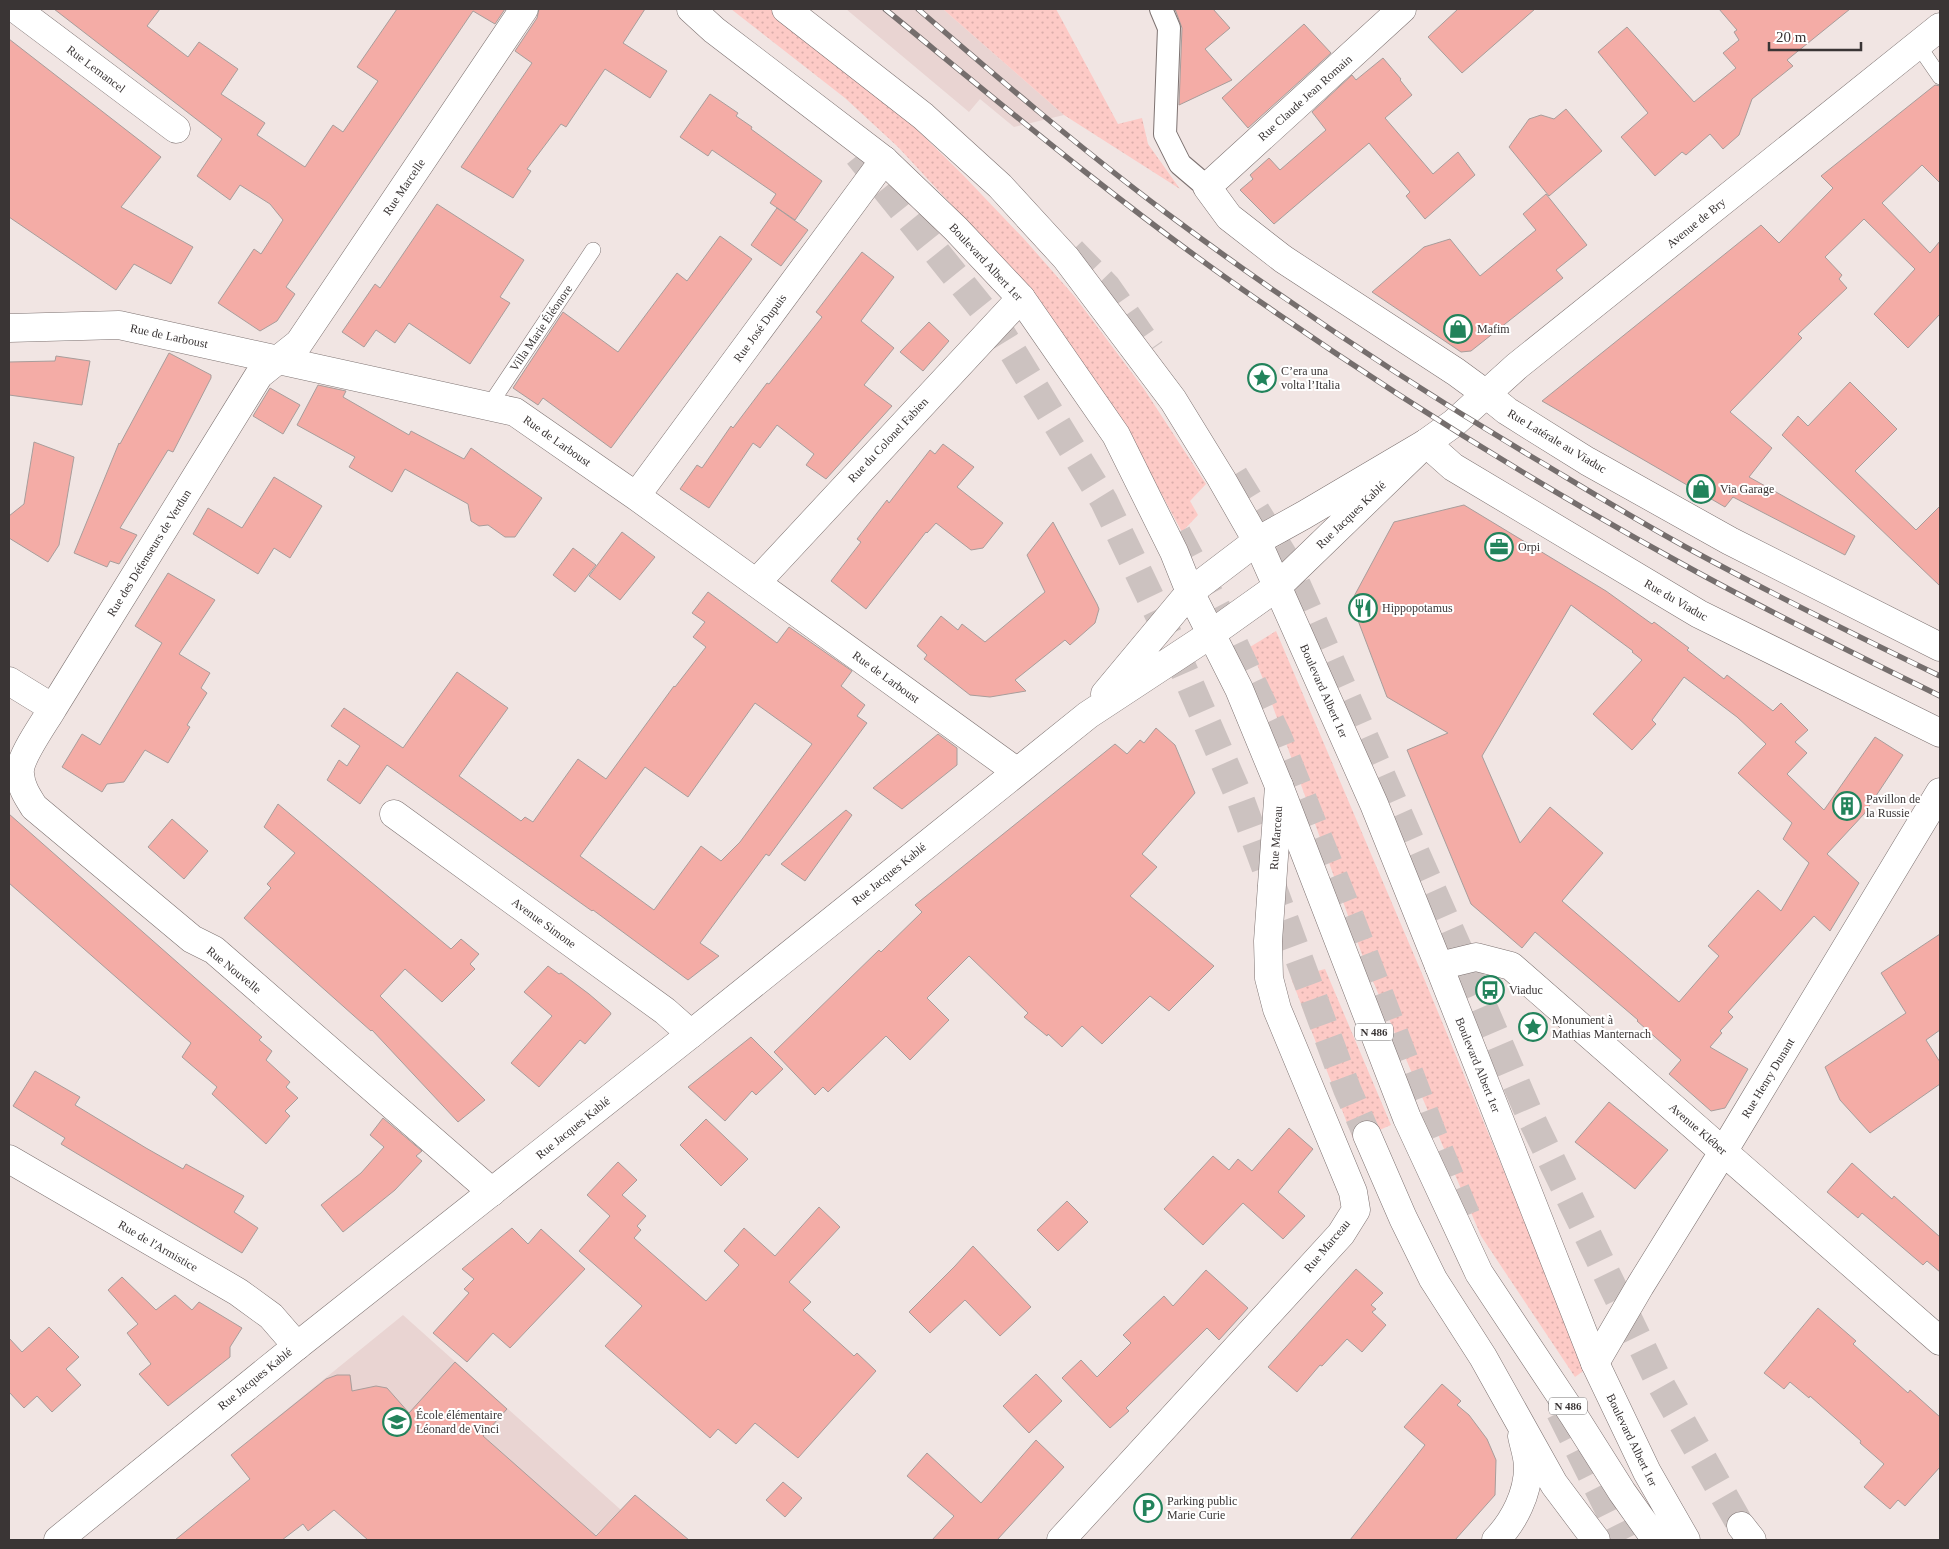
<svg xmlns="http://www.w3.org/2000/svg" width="1949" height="1549" viewBox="0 0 1949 1549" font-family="Georgia,serif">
<defs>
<pattern id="grass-dots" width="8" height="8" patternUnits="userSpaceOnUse" patternTransform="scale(1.25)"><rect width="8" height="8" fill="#fdcac6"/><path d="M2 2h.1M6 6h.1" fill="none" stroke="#daaeab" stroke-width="1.8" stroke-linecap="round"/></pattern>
</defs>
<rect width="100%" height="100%" fill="#f1e5e3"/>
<path fill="#e9d4d2" d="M846 9H943L1064 115 1014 127 980 99 969 112Z
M403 1315 621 1510 590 1540H368L313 1491 285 1473 254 1436Z"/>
<path fill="url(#grass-dots)" d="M731 9H771L842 64 898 111 962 174 1025 240 1075 297 1144 389 1206 484 1190 501 1198 515 1182 532 1142 458 988 244 898 147 845 98Z
M943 9H1056L1118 124 1142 118 1148 144 1180 189 1064 115Z
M1276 631 1423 976 1586 1369 1575 1377 1481 1236 1364 960 1263 679 1250 647Z
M1325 969 1391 1125 1354 1141 1291 978Z"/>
<path fill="#f4aca6" stroke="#a89d9b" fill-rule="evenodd" d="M54 9H160L147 26 188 57 199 42 238 69 221 94 265 123 257 135 305 167 333 125 343 132 378 81 357 67 397 9H505L495 24 473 11 286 287 295 294 277 321 260 331 218 303 254 249 261 254 283 220 270 204 240 185 230 200 197 176 222 139Z
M539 9H645L623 43 667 71 650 98 605 69 566 127 561 124 527 169 531 171 513 198 461 167 532 63 515 51 537 18Z
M1175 9H1213L1230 28 1205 49 1232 80 1179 105 1182 28Z
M1458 9H1535L1462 73 1428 37Z
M1719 9H1850L1787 60 1793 66 1752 99 1739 135 1723 149 1710 134 1686 155 1682 152 1655 176 1621 137 1648 113 1598 52 1627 27 1694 102 1736 68 1723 53 1739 40 1734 32 1737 30Z
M1304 24 1331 53 1248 128 1222 98Z
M9 39 161 157 121 207 193 247 171 284 134 264 116 290 9 217Z
M1383 58 1401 79 1400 80 1412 95 1385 118 1433 174 1458 152 1475 175 1425 219 1406 196 1410 192 1369 143 1274 224 1240 190 1253 179 1250 175 1269 158 1280 170 1326 130 1312 112 1352 75 1356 80Z
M1935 85 1940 86V183L1922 165 1882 203 1930 253 1940 241V314L1908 348 1874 314 1915 269 1864 219 1825 257 1842 275 1839 279 1847 288 1798 334 1802 338 1730 412 1772 448 1749 477 1855 536 1845 555 1733 497 1725 507 1542 401 1761 225 1779 243 1833 188 1821 176Z
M710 94 738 113 736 116 752 127 751 129 822 181 795 220 770 203 776 194 712 150 708 156 680 137Z
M1566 109 1602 151 1549 196 1509 147 1529 119 1541 115 1554 119Z
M1546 194 1587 245 1556 270 1563 278 1471 351 1461 352 1372 292 1424 247 1450 239 1480 276 1536 230 1523 214Z
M437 204 524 260 500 297 510 303 470 364 409 323 395 343 376 330 364 347 342 332 375 284 380 288Z
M777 208 808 230 781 266 751 245Z
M720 236 752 259 611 448 543 398 538 405 513 388 563 312 618 352 677 273 687 281Z
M862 252 894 277 861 321 894 348 864 385 892 406 826 479 806 465 814 454 777 425 760 448 753 443 709 508 680 489 697 465 702 468 731 426 733 428 767 383 769 384 822 317 816 312Z
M929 322 949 341 923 371 900 352Z
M169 353 211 375V378L173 452 168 450 120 528 137 535 119 564 110 561 107 567 74 553 119 443 120 444Z
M56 356 90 361 82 405 9 395V362L55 361Z
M1850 382 1897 429 1855 471 1916 530 1940 506V586L1782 435 1798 416 1808 426Z
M318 385 346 391 343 397 409 435 411 431 464 459 471 448 542 498 515 537H505L488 525 479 526 471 521 468 504 405 469 392 492 349 467 355 457 297 425Z
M270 388 300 405 283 434 253 416Z
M34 442 74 457 59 545 48 562 9 538V516L24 504Z
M943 444 974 467 957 487 1003 523 983 548 971 550 936 523 927 533 926 532 866 609 831 581 861 542 857 539 887 500 889 503 930 450 935 454Z
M274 477 322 506 290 558 274 548 258 574 193 534 208 508 242 528Z
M1464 505 1606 591 1652 624 1654 622 1689 648 1687 650 1724 679 1727 675 1773 711 1781 703 1808 730 1795 742 1807 753 1787 774 1824 810 1875 737 1903 755 1864 814 1827 854 1859 883 1830 931 1814 916 1728 1012 1733 1017 1720 1031 1722 1033 1710 1047 1748 1069 1725 1108 1711 1111 1669 1074 1681 1060 1637 1021 1638 1020 1535 932 1522 948 1471 904 1407 750 1448 733 1387 697 1351 602 1394 522ZM1571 605 1633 651 1632 652 1642 660 1593 714 1632 750 1656 724 1652 720 1684 677 1737 717 1766 744 1738 773 1792 823 1783 839 1809 863 1781 911 1758 890 1708 946 1719 956 1679 1002 1562 901 1603 853 1550 807 1520 843 1482 756Z
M1053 522 1097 604 1099 609 1095 623 1070 645 1065 640 1015 680 1026 691 990 697 970 695 924 659 927 655 917 646 941 616 958 630 962 624 985 642 1045 592 1027 555Z
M622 532 655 557 620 600 589 576Z
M573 548 596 565 575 592 553 575Z
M168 573 215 600 179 654 210 673 201 688 207 693 187 725 190 727 168 763 145 750 124 782 107 784 102 792 62 767 82 734 100 745 162 643 135 626Z
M708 592 777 643 789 627 852 671 841 686 865 705 857 716 867 723 769 856 766 854 700 943 719 956 688 980 593 910 592 911 387 765 360 804 327 780 339 760 347 766 360 746 331 726 344 708 403 748 457 672 508 708 459 776 521 821 525 817 533 822 578 759 606 779 674 686 675 687 706 647 693 637 705 622 692 613ZM755 703 812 744 740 842 721 861 701 846 654 910 580 856 645 767 688 797Z
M1156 728 1175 745 1195 793 1142 854 1157 867 1130 896 1214 966 1169 1011 1150 996 1102 1044 1082 1026 1062 1047 1048 1034 1047 1036 1024 1017 1028 1013 969 956 927 998 949 1020 910 1060 886 1036 828 1092 823 1087 815 1095 774 1052 879 950 881 952 922 912 915 905 1115 744 1127 754 1140 740 1144 743Z
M938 734 957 748V765L902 809 873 788Z
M278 804 451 949 461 939 479 954 470 964 475 969 442 1002 405 969 380 996 485 1100 458 1122 372 1030 371 1031 244 918 271 888 267 884 295 853 264 827Z
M846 810 852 815 805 881 781 864Z
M9 814 262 1037 259 1040 272 1051 266 1060 290 1082 286 1087 298 1098 285 1111 290 1116 266 1144 212 1094 217 1087 182 1057 191 1043 9 883Z
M172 819 208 851 184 879 148 847Z
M1940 934V1030L1926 1040 1940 1062V1084L1870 1133 1840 1100 1825 1067 1906 1013 1881 973Z
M548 966 559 974 561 973 589 994 610 1012 611 1014 585 1044 580 1040 539 1087 511 1063 552 1016 524 992Z
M751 1037 783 1069 756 1095 752 1091 725 1121 688 1087Z
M35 1071 80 1097 75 1105 146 1148 183 1169 186 1164 244 1196 234 1212 258 1228 242 1253 61 1144 65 1138 13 1106Z
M1609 1102 1668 1150 1635 1189 1575 1142Z
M383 1118 422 1151 416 1156 422 1161 395 1190 343 1232 321 1205 361 1173 384 1147 370 1135Z
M706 1119 748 1159 721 1186 680 1145Z
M1289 1128 1313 1149 1278 1192 1305 1216 1283 1239 1243 1203 1203 1245 1164 1209 1213 1156 1229 1170 1238 1159 1252 1171Z
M618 1162 637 1180 622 1195 646 1216 637 1226 641 1230 634 1238 706 1301 739 1265 724 1251 744 1228 775 1256 819 1207 840 1227 789 1282 811 1302 803 1310 854 1356 857 1353 876 1371 798 1458 755 1423 736 1444 718 1429 710 1438 605 1346 642 1306 579 1251 610 1216 587 1195Z
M1852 1163 1892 1199 1894 1196 1940 1237V1272L1927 1261 1923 1265 1862 1213 1858 1218 1827 1192Z
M1067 1201 1088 1222 1058 1251 1037 1230Z
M512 1228 528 1244 541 1229 585 1269 510 1348 493 1333 467 1362 433 1333 469 1293 464 1289 474 1279 462 1269Z
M973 1246 1031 1307 1000 1336 965 1300 930 1333 909 1312 955 1266Z
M1356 1269 1383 1293 1371 1305 1376 1309 1372 1312 1386 1325 1362 1352 1347 1339 1322 1366 1320 1365 1297 1392 1268 1367Z
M1206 1270 1248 1308 1219 1340 1207 1328 1126 1408 1129 1411 1110 1428 1062 1378 1081 1360 1097 1377 1131 1343 1123 1335 1164 1296 1173 1306Z
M122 1277 156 1310 175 1295 192 1310 199 1302 242 1328 230 1347V1357L168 1406 139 1374 151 1364 127 1333 138 1324 108 1290Z
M1818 1308 1856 1341 1853 1344 1908 1393 1910 1390 1940 1417V1467L1905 1506 1898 1500 1890 1509 1864 1487 1884 1464 1860 1443 1861 1441 1810 1396 1809 1398 1790 1382 1784 1389 1764 1373Z
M49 1327 79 1357 66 1369 81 1385 52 1412 37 1396 24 1408 9 1392V1338L22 1352Z
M455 1362 507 1409 483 1436 596 1536 635 1495 689 1540H368L334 1510 308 1531 303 1524 282 1540H175L250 1479 231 1455 326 1379 337 1375H350L352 1391 376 1386 387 1388 409 1413Z
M1036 1374 1062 1401 1029 1433 1003 1406Z
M1442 1384 1461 1401 1457 1405 1469 1415 1487 1439 1496 1460 1495 1495 1455 1540H1350L1425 1445 1404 1427Z
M1036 1440 1064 1467 997 1540H932L954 1516 907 1476 927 1453 981 1503Z
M783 1482 802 1498 785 1517 766 1500Z"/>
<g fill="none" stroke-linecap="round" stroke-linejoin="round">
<path stroke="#ccc2c0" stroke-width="28" stroke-dasharray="28 14" stroke-linecap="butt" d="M858 155 1000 331 1104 501 1167 632 1241 801 1347 1089 1367 1135
M1072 251 1107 287 1151 350
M1234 475 1285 558 1458 948 1531 1118 1657 1378 1741 1526
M1177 533 1220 614 1278 737 1352 922 1433 1135 1469 1222
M1560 1412 1624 1540"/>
<defs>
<path id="service" d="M1918 45 1940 77
M489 406 593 250"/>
<path id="pedestrian" d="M1161 9 1169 28 1165 134 1180 164 1207 187"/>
<path id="minor" d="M16 9 176 129
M1402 9 1207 187 1229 217 1283 259 1456 372 1486 394 1507 411 1587 461 1730 541 1940 647
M9 328 119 325 515 412 636 496 1016 771
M1426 443 1453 467 1699 614 1940 733
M636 496 884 160
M756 583 1021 298
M9 681 53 708 259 375 299 343 524 9
M53 708C45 722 18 759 20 774 21 787 27 796 34 807L192 939 214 950 492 1192
M394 814 665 1011 691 1034
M1439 966 1476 957 1511 966 1940 1341
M9 1159 238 1292 271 1316 297 1346
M1595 1363 1640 1286 1723 1152 1940 792
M1061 1540 1341 1234 1356 1210 1353 1192 1277 1009 1269 978 1268 941 1279 786"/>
<path id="tertiary" d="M691 9 714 30 884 160 956 229 1021 298 1116 435 1174 552 1190 592
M786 9 923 116 1000 186 1066 258 1173 400 1221 478 1257 541"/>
<path id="secondary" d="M1105 694 1190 592 1257 541 1304 515 1426 443 1454 423 1517 366 1940 27
M58 1540 297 1346 691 1034 1088 715 1211 634 1277 587 1426 443"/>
<path id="primary" d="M1257 541 1374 804 1439 966 1595 1363 1647 1472 1686 1540
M1190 592 1239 689 1279 786 1407 1118 1479 1273 1574 1416 1622 1492 1656 1540"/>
<path id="motorway" d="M1367 1135 1403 1218 1433 1279 1483 1357 1554 1484 1596 1540
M1741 1526 1752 1540
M1496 1540C1514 1521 1528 1494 1528 1467 1528 1457 1524 1446 1522 1436"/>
</defs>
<use href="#service" stroke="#7d7271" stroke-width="16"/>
<use href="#pedestrian" stroke="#7d7271" stroke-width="24"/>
<use href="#minor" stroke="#7d7271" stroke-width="29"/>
<use href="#tertiary" stroke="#7d7271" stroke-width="29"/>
<use href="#secondary" stroke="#7d7271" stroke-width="29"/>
<use href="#primary" stroke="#7d7271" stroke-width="29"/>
<use href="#motorway" stroke="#7d7271" stroke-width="29"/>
<use href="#service" stroke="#fff" stroke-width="15"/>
<use href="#pedestrian" stroke="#fff" stroke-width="22"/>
<use href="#minor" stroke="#fff" stroke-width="28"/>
<use href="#tertiary" stroke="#fff" stroke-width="28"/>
<use href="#secondary" stroke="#fff" stroke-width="28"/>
<use href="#primary" stroke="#fff" stroke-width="28"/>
<use href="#motorway" stroke="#fff" stroke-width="28"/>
<defs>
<path id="rail" d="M885 9C1001 104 1116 201 1239 287 1383 388 1532 482 1686 566 1769 612 1855 654 1940 696
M918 9C999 79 1080 148 1165 212 1287 303 1414 387 1544 464 1594 494 1643 524 1693 551 1774 595 1857 636 1940 676"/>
</defs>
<use href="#rail" stroke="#756e6d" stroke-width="5.5"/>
<use href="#rail" stroke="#fff" stroke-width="4" stroke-dasharray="11" stroke-linecap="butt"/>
</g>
<defs>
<symbol id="shop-ring" viewBox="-11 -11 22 22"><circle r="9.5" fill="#fff" stroke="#22835b" stroke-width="1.5"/><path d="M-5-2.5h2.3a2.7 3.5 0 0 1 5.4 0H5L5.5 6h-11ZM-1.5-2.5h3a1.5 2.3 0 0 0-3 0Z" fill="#22835b"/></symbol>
<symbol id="sight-ring" viewBox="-11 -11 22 22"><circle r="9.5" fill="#fff" stroke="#22835b" stroke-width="1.5"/><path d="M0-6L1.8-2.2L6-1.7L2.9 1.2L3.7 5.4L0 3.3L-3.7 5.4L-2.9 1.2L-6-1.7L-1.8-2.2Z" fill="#22835b"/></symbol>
<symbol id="office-ring" viewBox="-11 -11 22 22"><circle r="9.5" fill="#fff" stroke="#22835b" stroke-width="1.5"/><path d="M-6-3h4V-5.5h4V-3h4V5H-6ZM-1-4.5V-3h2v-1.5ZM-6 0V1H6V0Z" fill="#22835b"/></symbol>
<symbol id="restaurant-ring" viewBox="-11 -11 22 22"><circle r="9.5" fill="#fff" stroke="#22835b" stroke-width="1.5"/><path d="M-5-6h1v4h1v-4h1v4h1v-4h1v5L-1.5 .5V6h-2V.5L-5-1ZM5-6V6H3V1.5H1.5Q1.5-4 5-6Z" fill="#22835b"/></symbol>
<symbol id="building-ring" viewBox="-11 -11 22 22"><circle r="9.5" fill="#fff" stroke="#22835b" stroke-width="1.5"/><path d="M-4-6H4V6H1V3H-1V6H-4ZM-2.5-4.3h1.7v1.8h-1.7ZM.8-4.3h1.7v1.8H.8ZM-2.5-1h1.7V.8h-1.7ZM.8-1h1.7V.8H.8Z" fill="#22835b"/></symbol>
<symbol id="bus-ring" viewBox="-11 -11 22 22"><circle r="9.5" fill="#fff" stroke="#22835b" stroke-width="1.5"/><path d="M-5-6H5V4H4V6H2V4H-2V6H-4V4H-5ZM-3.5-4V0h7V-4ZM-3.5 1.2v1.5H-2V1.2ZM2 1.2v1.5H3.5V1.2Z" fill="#22835b"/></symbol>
<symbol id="school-ring" viewBox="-11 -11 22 22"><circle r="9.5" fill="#fff" stroke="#22835b" stroke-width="1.5"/><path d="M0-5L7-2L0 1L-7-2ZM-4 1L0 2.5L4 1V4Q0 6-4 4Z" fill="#22835b"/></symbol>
<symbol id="parking-ring" viewBox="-11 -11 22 22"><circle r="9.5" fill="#fff" stroke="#22835b" stroke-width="1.5"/><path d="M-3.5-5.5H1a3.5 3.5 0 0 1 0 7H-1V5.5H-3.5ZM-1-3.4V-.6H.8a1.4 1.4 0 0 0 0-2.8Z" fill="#22835b"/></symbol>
</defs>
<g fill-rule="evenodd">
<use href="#shop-ring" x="1442" y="313" width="32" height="32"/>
<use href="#sight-ring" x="1246" y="362" width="32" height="32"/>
<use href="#shop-ring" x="1685" y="473" width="32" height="32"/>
<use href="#office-ring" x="1483" y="531" width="32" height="32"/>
<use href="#restaurant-ring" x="1347" y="592" width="32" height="32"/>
<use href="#building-ring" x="1831" y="790" width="32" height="32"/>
<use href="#bus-ring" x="1474" y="974" width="32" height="32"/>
<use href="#sight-ring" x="1517" y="1011" width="32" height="32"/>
<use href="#school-ring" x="381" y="1406" width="32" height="32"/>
<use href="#parking-ring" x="1132" y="1492" width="32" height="32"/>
</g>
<g text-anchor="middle" stroke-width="4" stroke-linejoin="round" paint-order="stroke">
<g fill="#fff" stroke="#757272" stroke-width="1">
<rect x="1355" y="1023.5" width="38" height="17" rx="4"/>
<rect x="1549" y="1397.5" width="38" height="17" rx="4"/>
</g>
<g font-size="11" font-weight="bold" fill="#3a3535">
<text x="1374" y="1036">N 486</text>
<text x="1568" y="1410">N 486</text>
</g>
<g font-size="12" fill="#3a3535" stroke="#fff">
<text transform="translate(96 69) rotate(37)" y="4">Rue Lemancel</text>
<text transform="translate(1305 98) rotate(-42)" y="4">Rue Claude Jean Romain</text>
<text transform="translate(404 187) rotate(-56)" y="4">Rue Marcelle</text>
<text transform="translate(1696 223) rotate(-39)" y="4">Avenue de Bry</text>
<text transform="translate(986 262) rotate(47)" y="4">Boulevard Albert 1er</text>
<text transform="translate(541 328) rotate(-56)" y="4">Villa Marie Éléonore</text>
<text transform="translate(760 328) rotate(-54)" y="4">Rue José Dupuis</text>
<text transform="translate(169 336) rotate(12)" y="4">Rue de Larboust</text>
<text transform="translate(888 440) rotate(-47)" y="4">Rue du Colonel Fabien</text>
<text transform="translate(557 441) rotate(35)" y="4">Rue de Larboust</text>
<text transform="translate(1557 441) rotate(31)" y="4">Rue Latérale au Viaduc</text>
<text transform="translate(1351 515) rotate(-44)" y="4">Rue Jacques Kablé</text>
<text transform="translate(149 553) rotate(-58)" y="4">Rue des Défenseurs de Verdun</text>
<text transform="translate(1676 600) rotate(30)" y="4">Rue du Viaduc</text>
<text transform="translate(886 677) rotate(36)" y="4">Rue de Larboust</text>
<text transform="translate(1324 691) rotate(66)" y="4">Boulevard Albert 1er</text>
<text transform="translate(1276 838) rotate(-86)" y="4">Rue Marceau</text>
<text transform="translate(889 874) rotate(-39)" y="4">Rue Jacques Kablé</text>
<text transform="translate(544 923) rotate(36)" y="4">Avenue Simone</text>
<text transform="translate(234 970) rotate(39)" y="4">Rue Nouvelle</text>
<text transform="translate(1478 1065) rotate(68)" y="4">Boulevard Albert 1er</text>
<text transform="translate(1768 1078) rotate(-59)" y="4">Rue Henry Dunant</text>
<text transform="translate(573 1128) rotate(-39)" y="4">Rue Jacques Kablé</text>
<text transform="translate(1698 1129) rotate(41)" y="4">Avenue Kléber</text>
<text transform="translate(158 1246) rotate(30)" y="4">Rue de l'Armistice</text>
<text transform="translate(1327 1246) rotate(-50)" y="4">Rue Marceau</text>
<text transform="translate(255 1379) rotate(-39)" y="4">Rue Jacques Kablé</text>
<text transform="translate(1632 1440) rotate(64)" y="4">Boulevard Albert 1er</text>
</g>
<g font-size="12" fill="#3a3535" stroke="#fff" text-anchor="start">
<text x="1477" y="333">Mafim</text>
<text x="1281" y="375">C’era una<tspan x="1281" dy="14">volta l’Italia</tspan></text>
<text x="1720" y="493">Via Garage</text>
<text x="1518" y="551">Orpi</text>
<text x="1382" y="612">Hippopotamus</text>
<text x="1866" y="803">Pavillon de<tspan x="1866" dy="14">la Russie</tspan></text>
<text x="1509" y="994">Viaduc</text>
<text x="1552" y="1024">Monument à<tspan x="1552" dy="14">Mathias Manternach</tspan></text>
<text x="416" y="1419">École élémentaire<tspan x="416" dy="14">Léonard de Vinci</tspan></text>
<text x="1167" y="1505">Parking public<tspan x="1167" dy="14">Marie Curie</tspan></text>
</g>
</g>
<rect width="1949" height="1549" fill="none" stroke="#3a3535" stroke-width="20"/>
<path d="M1769 42v8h92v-8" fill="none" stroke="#3a3535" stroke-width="2.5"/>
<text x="1776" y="42" font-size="15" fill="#3a3535" stroke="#ffffff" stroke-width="4" paint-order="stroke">20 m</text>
</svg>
